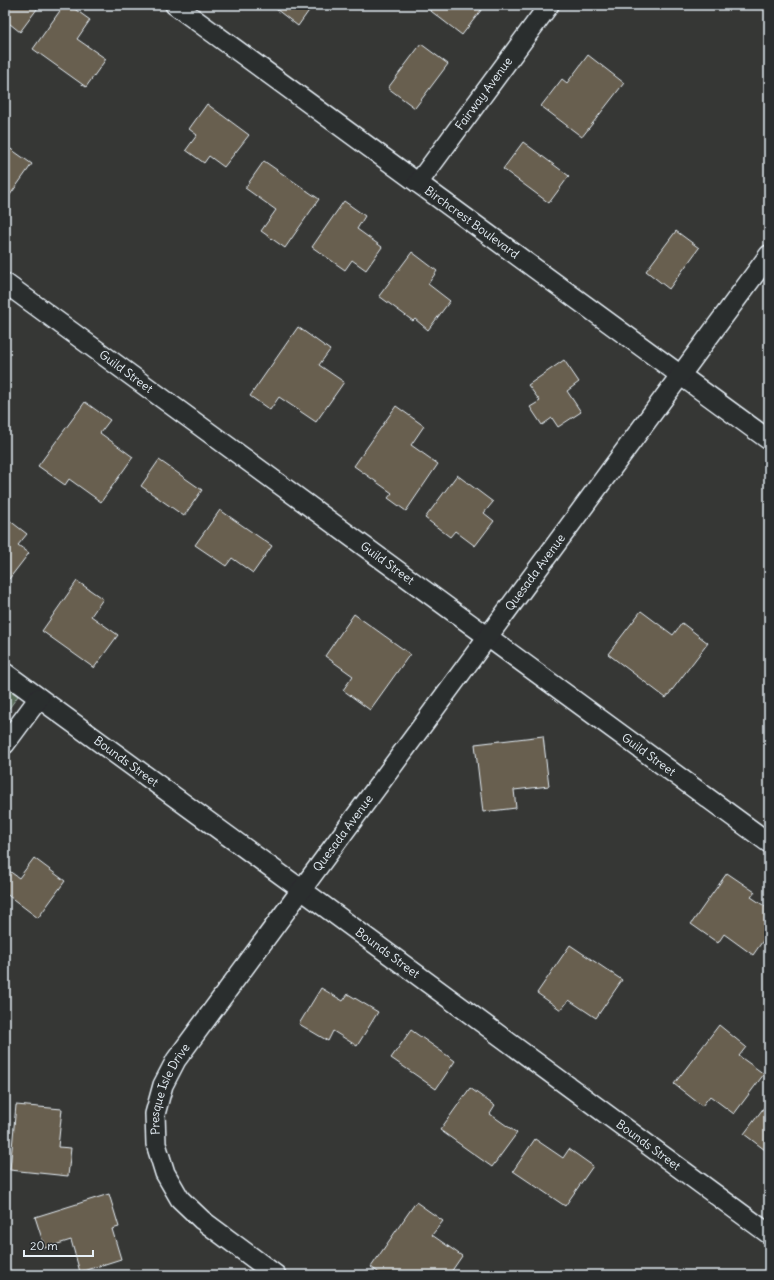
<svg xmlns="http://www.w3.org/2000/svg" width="774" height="1280" viewBox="0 0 774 1280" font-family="Delius,sans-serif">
<rect width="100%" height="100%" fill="#363735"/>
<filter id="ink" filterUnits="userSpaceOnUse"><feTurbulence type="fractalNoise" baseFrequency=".025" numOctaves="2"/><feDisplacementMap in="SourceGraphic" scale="8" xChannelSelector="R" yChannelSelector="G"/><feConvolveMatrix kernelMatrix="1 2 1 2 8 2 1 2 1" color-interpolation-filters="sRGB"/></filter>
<g filter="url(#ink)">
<path fill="#596d58" stroke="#a0afa8" d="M5 687 18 696 5 714Z"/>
<path fill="#685e4f" stroke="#e8f1f8" d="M5 5H40L20 32 5 20Z
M64 5H69L90 20 77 39 106 59 86 87 33 49Z
M273 5H313L298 26 272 6Z
M423 5H485L462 35Z
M421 44 448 64 415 108 388 88Z
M588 55 624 83 582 137 541 106 562 79 567 83Z
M207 104 249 135 224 167 209 156 204 163 186 150 197 135 189 129Z
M523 142 569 176 549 203 503 169Z
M5 145 32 164 5 202Z
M264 161 319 199 285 248 261 231 276 210 245 188Z
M344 201 365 216 357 229 382 247 366 270 352 260 345 270 312 247Z
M676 231 699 248 669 289 646 271Z
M412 252 437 271 428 284 450 301 428 330 415 319 413 321 379 296Z
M298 327 330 350 319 365 344 382 316 422 279 397 270 410 250 396Z
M564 360 579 382 567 391 581 412 558 427 552 418 542 425 530 407 540 401 528 385Z
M85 402 110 420 100 433 133 457 101 502 69 479 65 485 38 466Z
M396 406 424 426 411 445 438 464 406 511 388 498 392 493 354 466Z
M159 460 202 490 184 516 141 486Z
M457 475 493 502 484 513 494 521 475 546 455 531 450 537 425 518Z
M220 510 272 546 253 573 232 558 226 566 195 545Z
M5 517 27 534 18 545 29 553 9 579 5 576Z
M77 581 103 599 91 616 118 635 94 668 42 631Z
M641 611 673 635 682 623 708 643 666 698 608 654Z
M354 614 410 654 370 710 343 690 353 676 325 656Z
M543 736 549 786 514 790 516 808 483 812 475 744Z
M34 858 65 881 38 918 5 893V868L19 878Z
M727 873 755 892 751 897 769 909V932L753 955 724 934 718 943 691 924Z
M570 945 622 980 596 1018 569 1000 561 1010 537 993Z
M321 988 343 1001 348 994 378 1012 357 1046 333 1031 328 1041 299 1024Z
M719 1025 746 1047 739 1056 764 1074 734 1114 710 1096 702 1106 674 1084Z
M411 1030 455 1061 436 1089 391 1058Z
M470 1088 495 1106 490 1114 517 1133 492 1167 440 1130Z
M768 1102 769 1103V1153L744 1134Z
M16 1105 62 1109 58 1147 71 1148 68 1176 10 1170Z
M535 1139 563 1158 569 1149 593 1166 565 1206 513 1171Z
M109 1194 119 1227 112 1229 121 1259 80 1272 71 1240 45 1248 35 1217Z
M416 1202 443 1221 432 1235 462 1256 449 1275H403L399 1272 396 1275H382L371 1267Z"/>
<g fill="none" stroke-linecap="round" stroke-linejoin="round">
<defs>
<g id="street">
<path id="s1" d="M175 5 769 440"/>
<path id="s2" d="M418 183 549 5"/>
<path id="s3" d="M5 283 769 843"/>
<path id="s4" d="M5 673 302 890 769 1234"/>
<path d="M5 744 39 698"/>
<path id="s5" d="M276 1275 202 1220 180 1199 165 1173 156 1144 155 1114 163 1085 176 1060 769 255"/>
</g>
</defs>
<use href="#street" stroke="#e8f1f8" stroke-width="22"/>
<use href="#street" stroke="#2a2d2e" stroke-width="19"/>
</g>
</g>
<g text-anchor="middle" stroke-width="4" stroke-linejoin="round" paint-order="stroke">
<g font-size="12" fill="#e8f1f8" stroke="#2a2d2e">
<text dy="4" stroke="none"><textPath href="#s2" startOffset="111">Fairway Avenue</textPath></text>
<text dy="4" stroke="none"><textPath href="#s1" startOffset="368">Birchcrest Boulevard</textPath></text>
<text dy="4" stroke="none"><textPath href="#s3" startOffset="150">Guild Street</textPath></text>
<text dy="4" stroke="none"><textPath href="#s3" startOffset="474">Guild Street</textPath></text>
<text dy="4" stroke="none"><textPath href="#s5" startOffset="877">Quesada Avenue</textPath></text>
<text dy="4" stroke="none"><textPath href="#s3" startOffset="798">Guild Street</textPath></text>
<text dy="4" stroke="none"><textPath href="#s4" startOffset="150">Bounds Street</textPath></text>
<text dy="4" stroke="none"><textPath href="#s5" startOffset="553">Quesada Avenue</textPath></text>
<text dy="4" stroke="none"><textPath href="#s4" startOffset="474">Bounds Street</textPath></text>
<text dy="4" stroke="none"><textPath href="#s5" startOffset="241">Presque Isle Drive</textPath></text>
<text dy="4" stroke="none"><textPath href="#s4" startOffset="798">Bounds Street</textPath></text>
</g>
</g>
<rect width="774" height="1280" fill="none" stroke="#2a2d2e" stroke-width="20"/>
<rect x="10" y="10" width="754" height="1260" fill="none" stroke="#e8f1f8" stroke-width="1.5" filter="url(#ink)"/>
<path d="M24 1250v6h69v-6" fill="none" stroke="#e8f1f8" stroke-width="2"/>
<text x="30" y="1250" font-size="12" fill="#e8f1f8" stroke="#2a2d2e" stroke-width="3" paint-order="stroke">20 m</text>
</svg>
